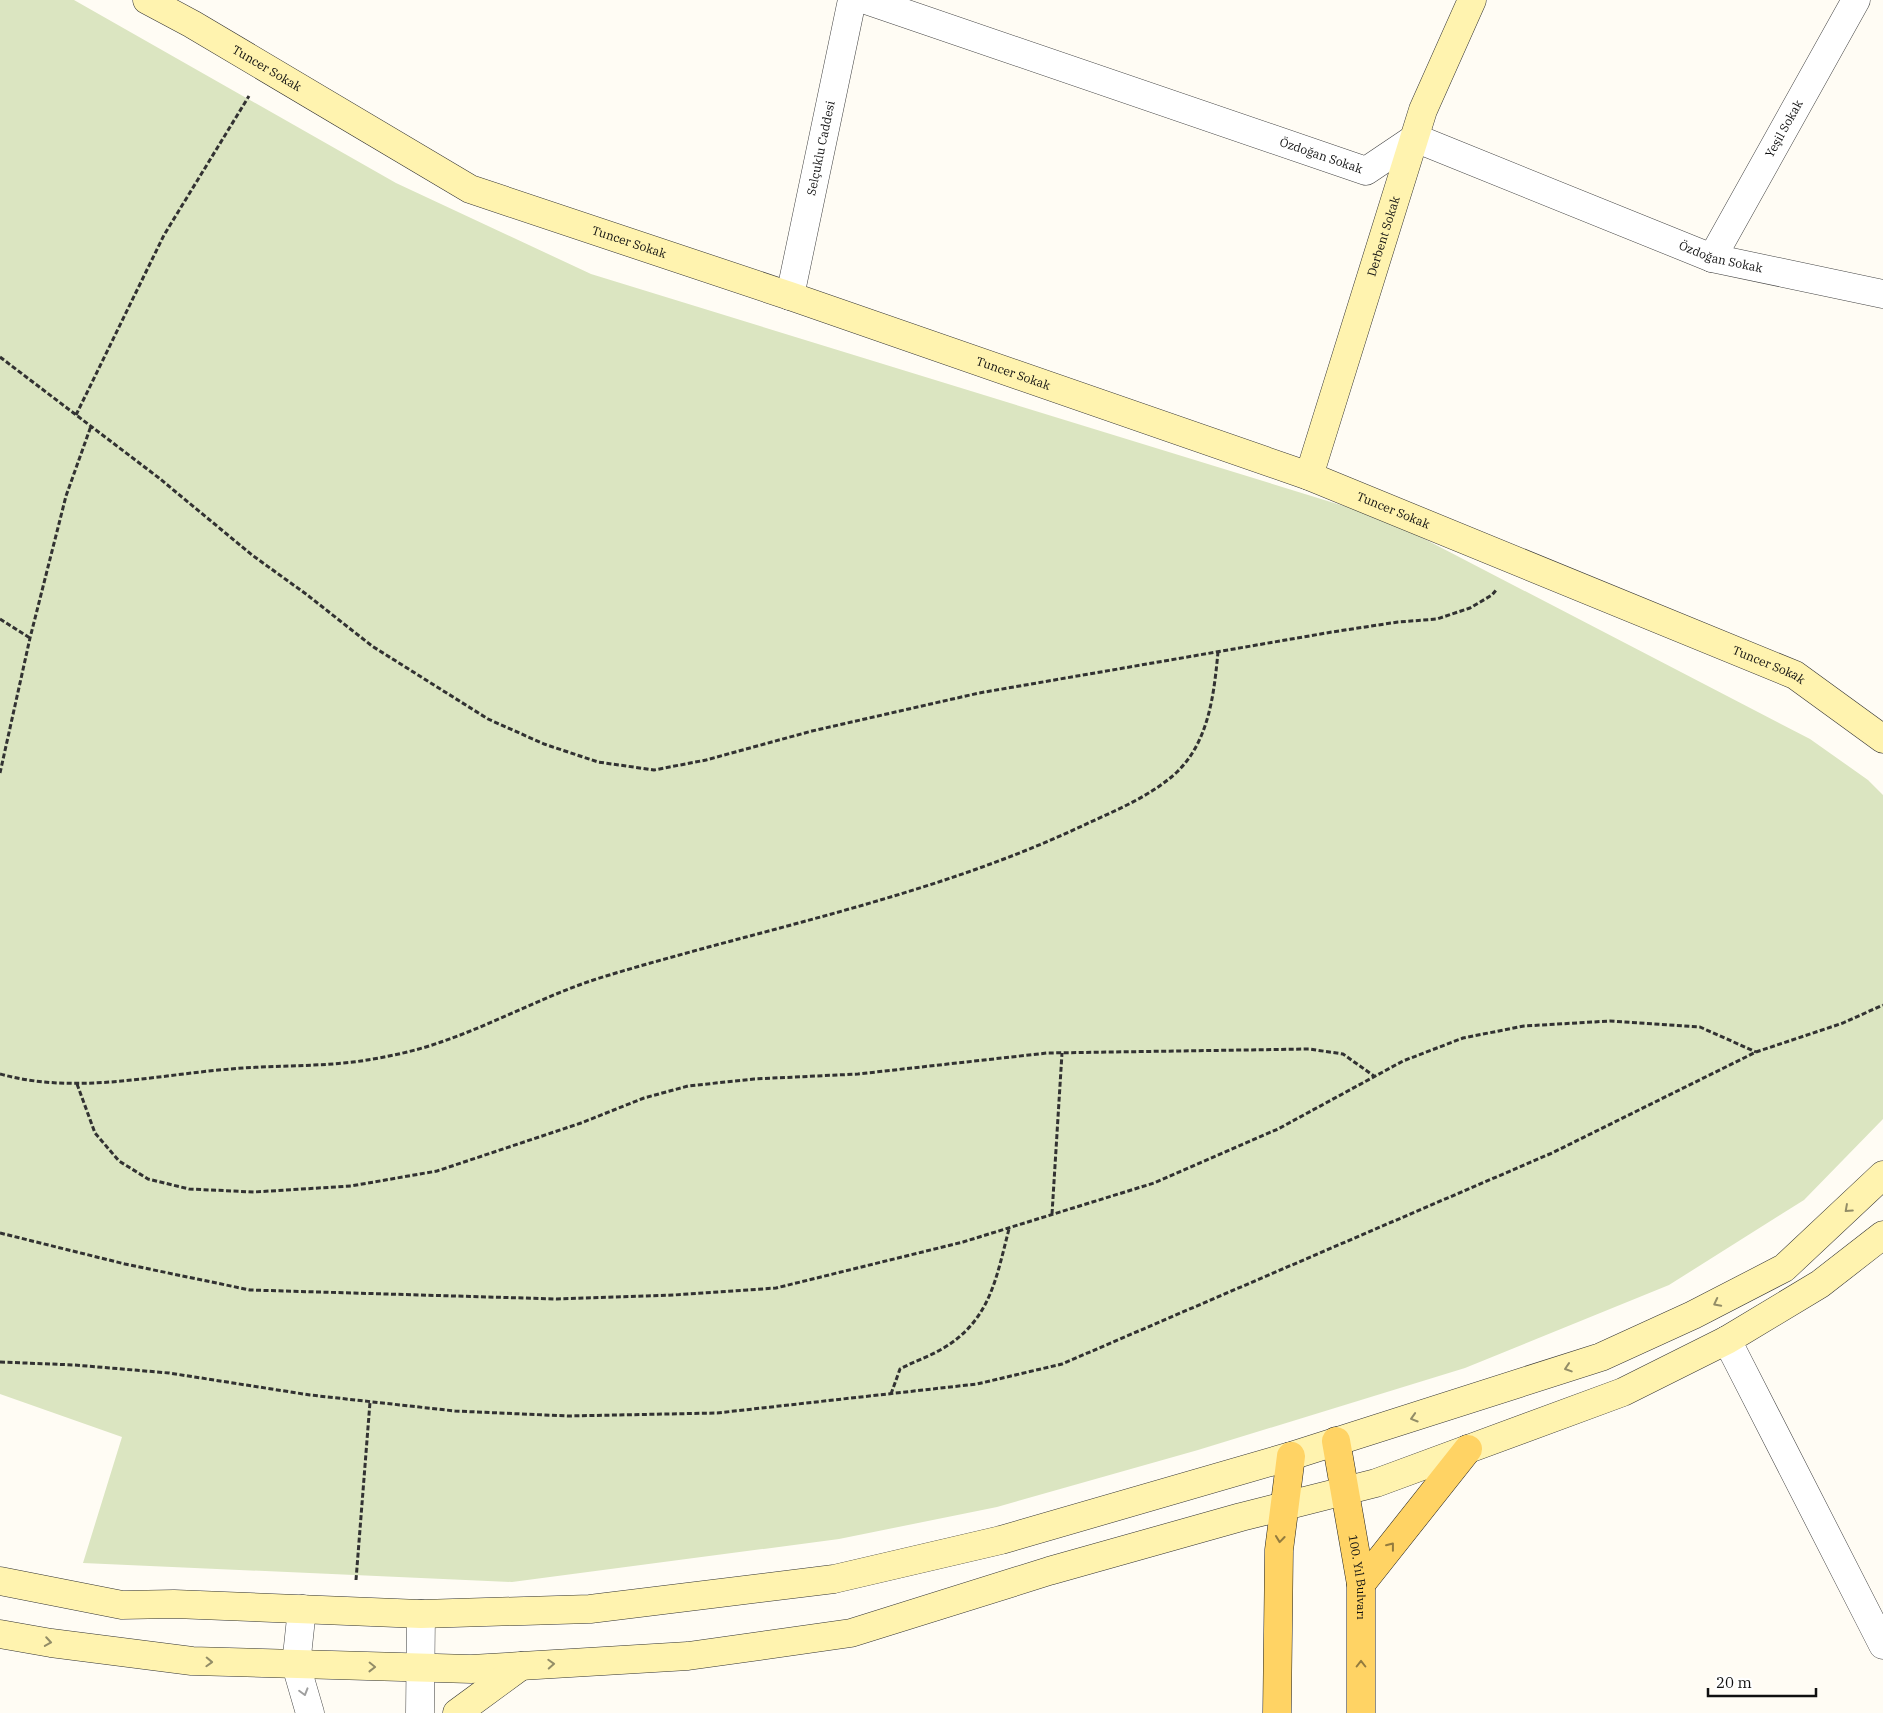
<svg xmlns="http://www.w3.org/2000/svg" width="1883" height="1713" viewBox="0 0 1883 1713" font-family="'IBM Plex Serif',serif">
<rect width="100%" height="100%" fill="#fffcf4"/>
<path fill="#dbe5c1" d="M0 0H74L396 183 591 274 1386 519 1810 739 1868 780 1883 795V1119L1804 1200 1669 1285 1465 1368 1198 1450 997 1507 839 1539 512 1582 83 1563 122 1437 0 1394Z"/>
<g fill="none" stroke-linecap="round" stroke-linejoin="round">
<defs>
<g id="street">
<path id="s1" d="M866 0 1366 171 1415 138 1712 258 1883 294"/>
<path id="s2" d="M1712 258 1856 0"/>
<path id="s3" d="M790 296 852 0"/>
<path d="M1727 1340 1883 1645"/>
<path d="M302 1609 296 1665 310 1713"/>
<path d="M420 1713 421 1614"/>
</g>
<g id="secondary">
<path id="s4" d="M147 0 192 24 470 189 790 296 1309 476 1795 675 1883 739"/>
<path id="s5" d="M1309 476 1423 110 1472 0"/>
<path d="M0 1581 122 1605 174 1604 421 1614 590 1609 834 1579 1001 1540 1291 1456 1601 1357 1693 1315 1784 1268 1883 1175"/>
<path d="M0 1634 51 1643 192 1661 471 1669 688 1656 851 1633 1049 1571 1241 1517 1376 1483 1623 1392 1727 1340 1820 1284 1883 1235"/>
<path d="M457 1713 521 1666"/>
</g>
<g id="primary">
<path id="s6" d="M1336 1441 1361 1584V1713"/>
<path d="M1361 1584 1468 1449"/>
<path d="M1277 1713 1279 1550 1291 1456"/>
</g>
</defs>
<use href="#street" stroke="#434343" stroke-width="29"/>
<use href="#secondary" stroke="#323232" stroke-width="29"/>
<use href="#primary" stroke="#212121" stroke-width="29"/>
<path stroke="#323232" stroke-width="3" stroke-dasharray="5 2.5" stroke-linecap="butt" d="M0 357 159 478 252 555 306 594 372 646 488 719 544 744 598 762 654 770 706 760 812 731 979 693 1332 632 1398 622 1437 619 1470 608 1492 595 1497 589
M76 415 164 235 249 96
M0 619 30 638
M0 773 30 638 66 496 91 426
M0 1074C76 1095 154 1075 231 1069 274 1065 318 1067 361 1061 387 1057 416 1051 441 1042 497 1023 549 993 606 976 765 928 931 897 1082 826 1114 811 1150 797 1177 772 1209 741 1214 694 1218 652
M77 1084 95 1133 119 1161 148 1179 189 1189 254 1192 351 1186 437 1171 581 1123 644 1098 688 1086 754 1079 858 1074 1047 1053 1309 1049 1343 1054 1374 1076
M1052 1214 1062 1053
M0 1233 125 1264 250 1290 557 1299 674 1295 776 1288 963 1242 1154 1183 1278 1129 1403 1061 1463 1038 1524 1026 1610 1021 1700 1027 1756 1052
M0 1362 75 1365 169 1373 310 1395 455 1411 568 1416 717 1413 977 1384 1062 1364 1552 1153 1756 1052 1843 1023 1883 1005
M891 1394 900 1369C913 1362 928 1357 942 1349 990 1321 996 1279 1009 1229
M356 1580 370 1402"/>
<use href="#street" stroke="#fff" stroke-width="28"/>
<use href="#secondary" stroke="#fff3af" stroke-width="28"/>
<use href="#primary" stroke="#ffd364" stroke-width="28"/>
</g>
<defs><path id="oneway-chevron" d="M-2-3.5L2.5 0L-2 3.5" fill="none" stroke-width="1.6" stroke-linecap="round" stroke-linejoin="round" transform="scale(1.25)"/></defs>
<g stroke="#938d67">
<use href="#oneway-chevron" transform="translate(1848 1209) rotate(138)"/>
<use href="#oneway-chevron" transform="translate(1717 1303) rotate(153)"/>
<use href="#oneway-chevron" transform="translate(1568 1368) rotate(162)"/>
<use href="#oneway-chevron" transform="translate(1414 1418) rotate(163)"/>
<use href="#oneway-chevron" transform="translate(48 1642) rotate(9)"/>
<use href="#oneway-chevron" transform="translate(209 1662) rotate(2)"/>
<use href="#oneway-chevron" transform="translate(551 1664) rotate(-3)"/>
<use href="#oneway-chevron" transform="translate(372 1667) rotate(1)"/>
</g>
<g stroke="#937b3e">
<use href="#oneway-chevron" transform="translate(1280 1539) rotate(96)"/>
<use href="#oneway-chevron" transform="translate(1391 1546) rotate(-52)"/>
<use href="#oneway-chevron" transform="translate(1361 1664) rotate(-90)"/>
</g>
<use stroke="#9f9f9f" href="#oneway-chevron" transform="translate(304 1692) rotate(74)"/>
<g text-anchor="middle" stroke-width="5" stroke-linejoin="round" paint-order="stroke">
<g font-size="12" fill="#101010" stroke="#fff">
<text dy="4" stroke="none"><textPath href="#s4" startOffset="138">Tuncer Sokak</textPath></text>
<text dy="4" stroke="none"><textPath href="#s2" startOffset="148">Yeşil Sokak</textPath></text>
<text dy="4" stroke="none"><textPath href="#s3" startOffset="151">Selçuklu Caddesi</textPath></text>
<text dy="4" stroke="none"><textPath href="#s1" startOffset="481">Özdoğan Sokak</textPath></text>
<text dy="4" stroke="none"><textPath href="#s5" startOffset="251">Derbent Sokak</textPath></text>
<text dy="4" stroke="none"><textPath href="#s4" startOffset="542">Tuncer Sokak</textPath></text>
<text dy="4" stroke="none"><textPath href="#s1" startOffset="916">Özdoğan Sokak</textPath></text>
<text dy="4" stroke="none"><textPath href="#s4" startOffset="948">Tuncer Sokak</textPath></text>
<text dy="4" stroke="none"><textPath href="#s4" startOffset="1352">Tuncer Sokak</textPath></text>
<text dy="4" stroke="none"><textPath href="#s4" startOffset="1758">Tuncer Sokak</textPath></text>
<text dy="4" stroke="none"><textPath href="#s6" startOffset="138">100. Yıl Bulvarı</textPath></text>
</g>
</g>
<path d="M1708 1688v8h108v-8" fill="none" stroke="#101010" stroke-width="2.5"/>
<text x="1716" y="1688" font-size="15" fill="#101010" stroke="#ffffff" stroke-width="4" paint-order="stroke">20 m</text>
</svg>
